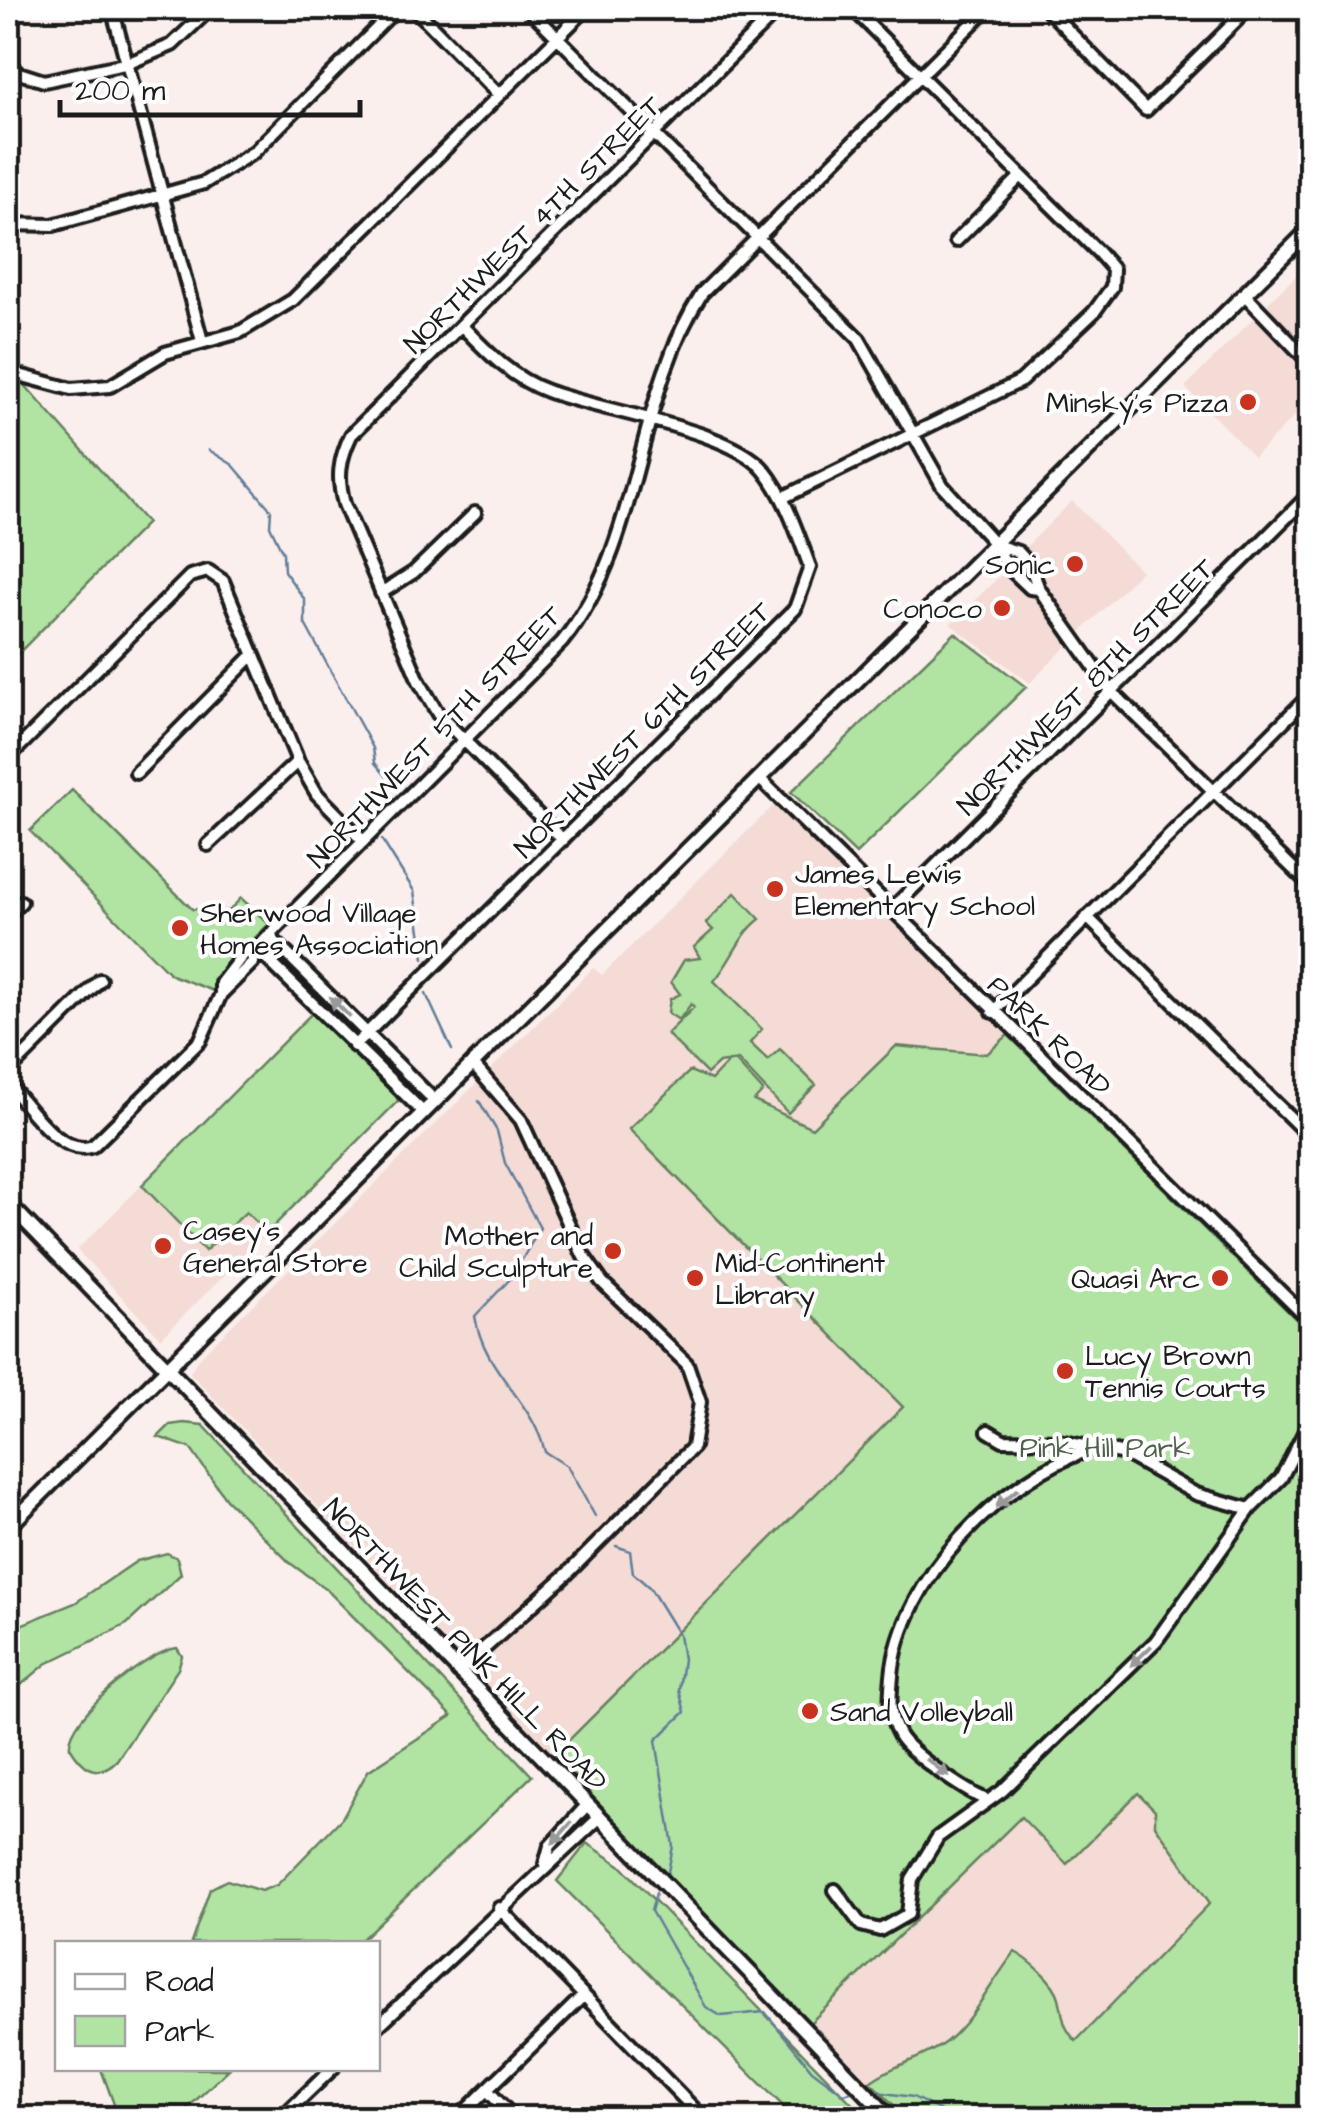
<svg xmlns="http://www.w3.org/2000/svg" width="1318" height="2126" viewBox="0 0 1318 2126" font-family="'Architects Daughter',sans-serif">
<rect width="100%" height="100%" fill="#faefec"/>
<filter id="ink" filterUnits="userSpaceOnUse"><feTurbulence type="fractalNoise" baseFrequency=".01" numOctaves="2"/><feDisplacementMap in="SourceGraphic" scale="20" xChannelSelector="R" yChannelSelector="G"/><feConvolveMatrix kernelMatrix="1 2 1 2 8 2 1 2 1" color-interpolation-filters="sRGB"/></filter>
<g filter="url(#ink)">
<path fill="#f4dbd5" d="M1310 262V353L1271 313 1268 303Z
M1253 319 1262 321 1310 371V400L1254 457 1185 387Z
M1072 501 1141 571 1081 632 1022 551Z
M1006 570 1043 603 1071 642 1030 683 950 624Z
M776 803 1008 1035 988 1054 896 1046 813 1128 690 1071 630 1129 904 1407 554 1755 190 1373 197 1360 593 968 602 975Z
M142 1185 205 1250 246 1212 267 1233 161 1338 77 1250Z
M1138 1793 1229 1884 1000 2118H901L807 2026 1021 1817Z"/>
<path fill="#b1e3a3" stroke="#668060" stroke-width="2.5" d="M8 376 23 383 147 523 8 664Z
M955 633 1026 687 856 854 791 792Z
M72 790 192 909 229 911 241 898 269 924 223 969 213 991 171 975 30 831Z
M735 893 760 919C738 936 732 961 714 981L762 1029 750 1043 768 1060 780 1049 816 1085 788 1113 738 1060 719 1063 707 1074 667 1034 694 1007 691 1004 679 1020 668 1013 670 999 680 994 671 982 684 960 700 958 694 947 713 930 706 923Z
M313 1012 395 1093 398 1101 267 1233 246 1212 205 1251 142 1185Z
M1008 1035 1310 1333V2118H907L870 2082C893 2064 923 2060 947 2041 974 2019 993 1979 1015 1952 1030 1960 1055 1982 1059 1998 1064 2017 1061 2025 1076 2041L1210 1903 1155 1825V1810L1138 1793 1067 1864 1021 1817 807 2026 554 1755 903 1407 629 1129 690 1071 711 1080 729 1061 736 1062 763 1091 754 1101 812 1128 896 1046 987 1054Z
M184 1423 203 1425 532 1776 358 1943H191L210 1889 227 1880 261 1891 277 1885 342 1818 368 1771 452 1716 326 1589 290 1563 226 1499 190 1448 158 1437 170 1425Z
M167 1553 177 1558 181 1574 127 1624 46 1664 15 1690 8 1687V1630L75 1603 137 1561Z
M177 1648 182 1656 178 1669 117 1760C97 1780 83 1768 70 1747 66 1718 148 1651 177 1648Z
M587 1843 620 1865 865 2117 795 2118 557 1881Z
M101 2069V2068L229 2069 177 2118H119Z"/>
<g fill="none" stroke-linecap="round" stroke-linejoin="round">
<path stroke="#627d98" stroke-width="2.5" d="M209 450 233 465 271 510 270 526 283 553 284 571 305 600V624L373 748 375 763 393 784
M382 840 414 891 424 958
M426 994 452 1050
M479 1101 497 1131 505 1163 540 1228 512 1277 475 1316C484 1373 532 1399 545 1452L567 1466 595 1516
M616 1546 630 1551 633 1573 650 1588 679 1635 683 1659 679 1690 685 1712 656 1740 673 1846 668 1872
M656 1893 651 1911 706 2007 721 2016 765 2012 812 2070 844 2094 851 2092
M870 2091 913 2097 955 2118"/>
<defs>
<path id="minor" d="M112 8 202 341
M414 8 498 94
M528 8 859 339 942 485 996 545 1006 565 1030 588 1039 589
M1046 8 1146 110 1249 8
M8 63 19 73 44 81 129 63 172 45 211 8
M8 224 53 225 204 183 254 152 397 8
M956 241 1020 177
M1245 295 1310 363
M8 372 71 389 110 386 165 353 240 332 293 300 587 8
M782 498 1021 381 1094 312 1112 287 1113 269 1098 252 852 8
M996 545 1018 552 1030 565 1039 589 1112 692 1310 885
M381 593 414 572 475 513
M8 758 190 576 208 571 223 581 298 761 317 794 363 841
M136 773 253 655
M760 779 1310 1321
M563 840 438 714 419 681 344 504C337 478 339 460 351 435L780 8
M208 845 298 761
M891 910 1310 494
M8 915 21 902
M1087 917 1310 1137
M269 936 434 1100
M1305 948 1310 946
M257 949 423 1112
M221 994 253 962V953L267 938 562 642C645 538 632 402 702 293L988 8
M993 1012 1310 695
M354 1046 795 609 810 567C798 535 786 497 764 470 730 429 600 411 547 391 512 378 488 353 462 326
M8 1072 100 980
M8 1084C28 1105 61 1159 93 1146L200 1041 221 994V983L244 953H253
M1250 1509 1281 1478 1310 1421
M458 1672 566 1575 693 1447 700 1402 687 1364 602 1282 583 1255 521 1120 472 1063
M984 1799C964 1790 910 1754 899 1735 888 1716 890 1698 892 1676 900 1580 1001 1479 1089 1450
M545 1864 550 1846 587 1805
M835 1890 861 1925 880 1930 908 1914 912 1879 938 1837 1002 1791 1156 1641 1250 1509 1196 1494 1125 1454 1059 1441 1003 1440 988 1431
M499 1908 703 2118
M378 2026 599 1818
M487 2090 514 2118
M281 2118 333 2068
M458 2118 583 1996"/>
<path id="major" d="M8 1203 890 2118
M8 1527 1310 229"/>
</defs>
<use href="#minor" stroke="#1c1c1c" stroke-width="18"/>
<use href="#major" stroke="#1c1c1c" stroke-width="20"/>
<use href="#minor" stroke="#fff" stroke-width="10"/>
<use href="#major" stroke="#fff" stroke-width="12"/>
</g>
<defs><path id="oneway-solid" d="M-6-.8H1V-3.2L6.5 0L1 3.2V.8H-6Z" transform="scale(2.5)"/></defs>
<g fill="#999">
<use href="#oneway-solid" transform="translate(340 1007) rotate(-135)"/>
<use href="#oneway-solid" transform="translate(1007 1498) rotate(140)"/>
<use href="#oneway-solid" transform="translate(1141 1656) rotate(136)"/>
<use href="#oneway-solid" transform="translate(938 1768) rotate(38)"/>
<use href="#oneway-solid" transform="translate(562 1833) rotate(132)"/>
</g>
</g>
<g fill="#c8321e" stroke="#fff" stroke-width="4">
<circle cx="1248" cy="402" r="10"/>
<circle cx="1075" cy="564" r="10"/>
<circle cx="1002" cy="608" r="10"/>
<circle cx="775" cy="889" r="10"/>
<circle cx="180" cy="928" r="10"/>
<circle cx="163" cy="1246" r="10"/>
<circle cx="613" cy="1251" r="10"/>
<circle cx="695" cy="1278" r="10"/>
<circle cx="1220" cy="1278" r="10"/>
<circle cx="1065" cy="1371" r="10"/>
<circle cx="810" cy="1711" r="10"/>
</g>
<g text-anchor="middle" stroke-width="8" stroke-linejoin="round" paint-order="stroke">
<g font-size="28" fill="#1c1c1c" stroke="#fff">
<text transform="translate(532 224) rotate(-45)" y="10">NORTHWEST 4TH STREET</text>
<text transform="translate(1085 686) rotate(-45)" y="10">NORTHWEST 8TH STREET</text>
<text transform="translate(642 729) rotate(-45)" y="10">NORTHWEST 6TH STREET</text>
<text transform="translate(434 736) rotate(-46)" y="10">NORTHWEST 5TH STREET</text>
<text transform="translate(1050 1035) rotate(44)" y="10">PARK ROAD</text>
<text transform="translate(466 1644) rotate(46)" y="10">NORTHWEST PINK HILL ROAD</text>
</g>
<g font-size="28" fill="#1c1c1c" stroke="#fff" text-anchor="start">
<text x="1228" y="412" text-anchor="end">Minsky's Pizza</text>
<text x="1055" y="574" text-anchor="end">Sonic</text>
<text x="982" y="618" text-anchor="end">Conoco</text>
<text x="795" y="883">James Lewis<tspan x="795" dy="32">Elementary School</tspan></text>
<text x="200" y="922">Sherwood Village<tspan x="200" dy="32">Homes Association</tspan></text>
<text x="183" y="1240">Casey's<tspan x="183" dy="32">General Store</tspan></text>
<text x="593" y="1245" text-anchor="end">Mother and<tspan x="593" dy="32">Child Sculpture</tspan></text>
<text x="715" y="1272">Mid-Continent<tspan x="715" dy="32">Library</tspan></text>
<text x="1200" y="1288" text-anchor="end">Quasi Arc</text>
<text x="1085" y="1365">Lucy Brown<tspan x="1085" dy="32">Tennis Courts</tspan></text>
<text x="830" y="1721">Sand Volleyball</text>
</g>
<g font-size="28" fill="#50624b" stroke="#fff">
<text x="1105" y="1457">Pink Hill Park</text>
</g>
</g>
<rect width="1318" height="2126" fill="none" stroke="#fff" stroke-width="40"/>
<rect x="20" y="20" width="1278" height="2086" fill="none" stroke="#1c1c1c" stroke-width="4" filter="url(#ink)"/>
<rect x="55" y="1941" width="325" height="130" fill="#ffffff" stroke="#a4a4a4" stroke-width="2.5"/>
<rect x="75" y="1974" width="50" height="15" fill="#ffffff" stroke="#a4a4a4" stroke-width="2.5"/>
<text x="145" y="1991" font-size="30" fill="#1c1c1c">Road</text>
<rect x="75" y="2016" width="50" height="30" fill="#b1e3a3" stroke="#a4a4a4" stroke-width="2.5"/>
<text x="145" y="2041" font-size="30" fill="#1c1c1c">Park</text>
<path d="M60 100v15h300v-15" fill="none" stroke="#1c1c1c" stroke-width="5"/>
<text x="75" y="100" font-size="30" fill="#1c1c1c" stroke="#ffffff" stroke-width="8" paint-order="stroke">200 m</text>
</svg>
